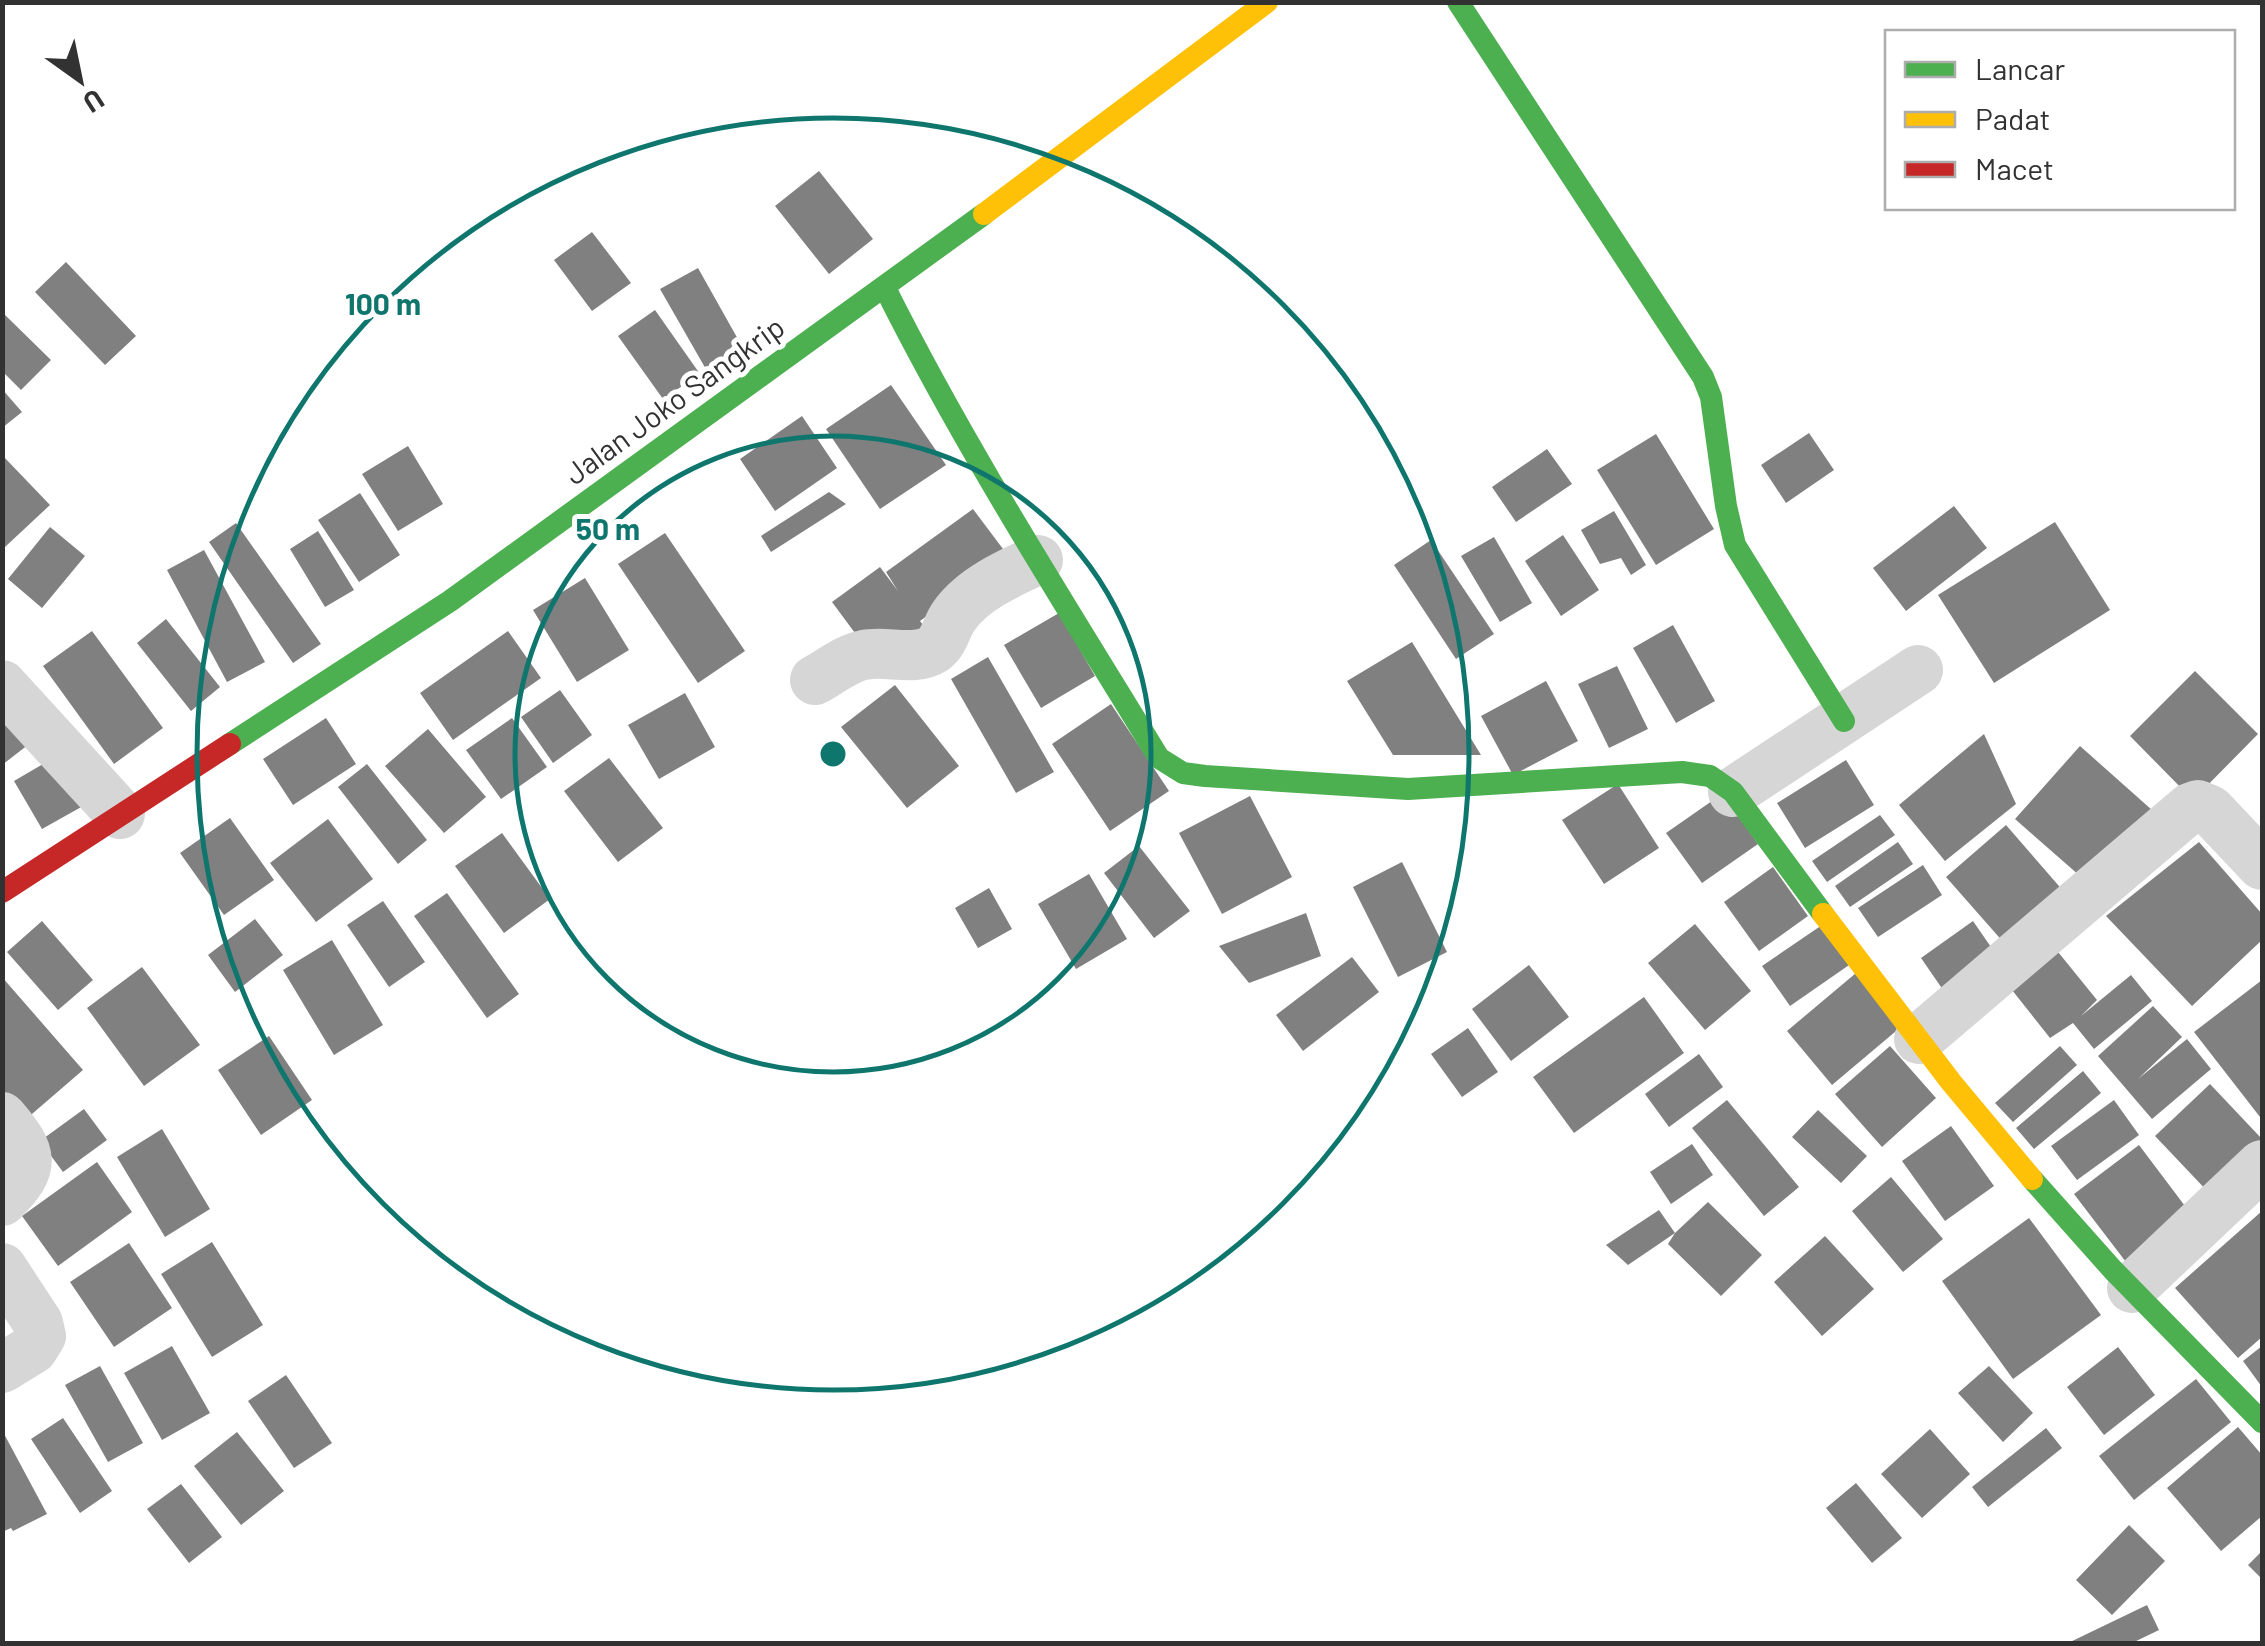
<svg xmlns="http://www.w3.org/2000/svg" width="2265" height="1646" viewBox="0 0 2265 1646" font-family="Barlow,sans-serif">
<rect width="100%" height="100%" fill="#fff"/>
<path fill="#808080" d="M819 171 873 239 829 274 775 206Z
M592 232 631 283 592 311 554 260Z
M66 262 136 336 105 365 35 292Z
M698 268 748 357 711 378 660 289Z
M655 310 700 374 663 399 618 336Z
M2 312 51 360 21 390 2 371Z
M891 385 946 465 880 509 826 429Z
M2 389 22 412 2 428Z
M802 416 837 468 775 511 740 459Z
M1809 433 1834 470 1786 503 1761 465Z
M1656 434 1714 529 1656 565 1597 470Z
M408 446 443 504 398 531 362 474Z
M1547 449 1572 484 1516 522 1492 487Z
M4 457 50 505 5 547 2 545Z
M829 492 846 504 771 552 761 536Z
M360 493 400 555 359 582 318 520Z
M1954 506 1987 548 1906 611 1873 568Z
M973 509 1009 557 920 621 936 642 869 652 832 602 880 567 898 591 886 572Z
M1614 511 1646 565 1631 575 1621 558 1600 564 1581 530Z
M2055 522 2110 610 1994 683 1938 595Z
M236 523 321 644 293 663 209 542Z
M50 527 85 556 42 608 8 579Z
M318 531 354 590 325 607 290 549Z
M665 533 745 651 698 683 618 564Z
M1563 535 1599 590 1561 616 1525 561Z
M1494 537 1532 603 1500 622 1461 556Z
M1431 540 1494 634 1456 659 1394 565Z
M204 550 265 662 227 682 167 570Z
M585 578 629 650 577 682 533 610Z
M1059 613 1095 676 1041 708 1004 645Z
M166 619 220 687 191 711 137 643Z
M1673 625 1715 701 1676 723 1633 648Z
M92 631 163 728 114 764 43 666Z
M508 631 541 678 453 740 420 693Z
M1412 642 1481 755H1393L1347 681Z
M988 657 1054 772 1016 793 951 679Z
M1617 666 1648 729 1609 748 1578 684Z
M2195 671 2258 734 2193 800 2130 736Z
M1546 681 1578 741 1513 775 1481 716Z
M895 685 959 766 907 808 841 727Z
M560 690 592 735 553 763 521 717Z
M685 693 715 747 659 779 628 725Z
M2 703 33 741 2 765Z
M1111 704 1169 791 1110 831 1052 744Z
M326 718 356 764 293 805 263 759Z
M512 718 547 767 501 799 466 750Z
M428 729 486 797 444 833 385 766Z
M1984 734 2016 804 1945 861 1899 805Z
M2080 746 2152 810 2088 883 2015 819Z
M55 757 83 806 42 829 14 781Z
M609 758 663 828 618 862 564 791Z
M1846 760 1874 805 1805 848 1777 803Z
M367 764 427 840 398 864 338 787Z
M1618 784 1659 848 1604 884 1562 820Z
M1722 794 1758 844 1702 883 1666 833Z
M1250 796 1292 877 1222 914 1179 833Z
M1880 815 1895 835 1827 882 1812 861Z
M230 818 274 880 224 915 180 853Z
M328 819 373 879 316 922 270 863Z
M2006 825 2065 893 2005 944 1946 877Z
M502 833 550 899 504 933 455 866Z
M1898 842 1913 864 1850 907 1835 886Z
M2199 842 2262 914V940L2192 1006 2106 916Z
M1139 846 1190 911 1154 938 1104 873Z
M1402 862 1447 952 1398 977 1353 887Z
M1923 865 1942 895 1878 937 1858 908Z
M1773 867 1808 916 1759 951 1724 902Z
M1089 874 1127 939 1076 969 1038 904Z
M989 888 1012 929 978 948 955 908Z
M447 893 519 994 487 1018 414 916Z
M383 901 425 962 389 987 347 925Z
M1306 913 1321 956 1249 983 1219 946Z
M255 919 283 955 235 992 208 955Z
M42 921 93 980 58 1010 7 952Z
M1973 921 2002 963 1950 1000 1921 958Z
M1825 923 1852 963 1790 1006 1762 966Z
M1695 924 1751 991 1705 1030 1648 963Z
M332 940 383 1025 334 1055 283 970Z
M2054 947 2097 1000 2081 1016 2131 975 2152 1001 2094 1049 2073 1023 2050 1038 2008 985Z
M1352 957 1379 992 1303 1051 1276 1015Z
M1529 965 1569 1017 1511 1061 1472 1009Z
M142 967 200 1045 144 1086 87 1008Z
M1856 973 1902 1026 1832 1085 1787 1031Z
M2 977 83 1070 25 1120 2 1094Z
M2262 980V1116L2260 1117 2194 1032Z
M1644 997 1684 1053 1574 1133 1533 1077Z
M2153 1006 2182 1037 2138 1079 2187 1039 2211 1069 2152 1119 2098 1056Z
M1468 1028 1498 1072 1462 1097 1431 1054Z
M269 1036 312 1100 261 1135 218 1070Z
M1890 1046 1936 1098 1882 1147 1835 1094Z
M2060 1046 2077 1065 2013 1122 1995 1103Z
M1699 1054 1723 1087 1669 1127 1645 1094Z
M2083 1071 2101 1093 2034 1149 2016 1128Z
M2210 1084 2262 1139V1147L2211 1195 2155 1136Z
M1727 1100 1799 1187 1764 1216 1692 1128Z
M2114 1100 2139 1135 2077 1180 2051 1146Z
M84 1109 107 1140 63 1172 40 1141Z
M1818 1110 1867 1156 1841 1183 1792 1137Z
M1951 1126 1994 1186 1945 1221 1902 1161Z
M162 1129 210 1209 165 1237 117 1157Z
M1692 1144 1713 1175 1671 1204 1650 1172Z
M2139 1145 2194 1218 2129 1266 2074 1194Z
M97 1162 132 1212 58 1266 22 1216Z
M1891 1177 1943 1239 1903 1272 1852 1211Z
M1708 1202 1762 1255 1721 1296 1668 1244 1675 1233 1628 1265 1606 1245 1659 1210 1675 1233Z
M2262 1211V1337L2238 1358 2175 1288Z
M2029 1218 2101 1315 2013 1379 1942 1281Z
M1825 1236 1874 1289 1822 1336 1774 1282Z
M212 1242 263 1325 212 1357 161 1274Z
M129 1243 172 1308 114 1347 70 1282Z
M172 1346 210 1413 162 1440 124 1373Z
M2262 1346V1387L2243 1361Z
M2118 1347 2155 1395 2104 1435 2067 1387Z
M100 1366 143 1443 108 1462 65 1385Z
M1989 1366 2033 1413 2003 1442 1958 1393Z
M286 1375 332 1443 294 1468 248 1401Z
M2196 1379 2231 1422 2134 1500 2099 1456Z
M63 1418 112 1491 80 1513 31 1439Z
M2238 1427 2262 1455V1516L2221 1551 2167 1488Z
M2046 1428 2062 1448 1988 1507 1972 1487Z
M1930 1429 1970 1474 1922 1518 1881 1474Z
M2 1430 47 1514 13 1531 11 1528 2 1532Z
M237 1432 284 1491 241 1525 194 1466Z
M1856 1483 1902 1538 1872 1563 1826 1508Z
M181 1484 222 1537 189 1563 147 1509Z
M2129 1525 2165 1561 2112 1615 2076 1580Z
M2262 1551V1579L2248 1565Z
M2147 1605 2159 1630 2130 1644H2066Z"/>
<g fill="none" stroke-linecap="round" stroke-linejoin="round">
<path stroke="#d6d6d6" stroke-width="50" d="M815 680C830 672 847 658 864 655 886 650 914 662 934 649 945 641 946 627 954 616 973 589 1009 573 1038 560
M2 685 120 814
M1733 792 1918 670
M1919 1039 2190 808 2198 805 2210 810 2262 865
M2 1117C33 1153 37 1167 2 1201
M2 1268 38 1323 41 1336 33 1349 2 1368
M2132 1288 2262 1165"/>
<path stroke="#4caf50" stroke-width="22" d="M1458 2 1703 377 1711 397 1726 506 1735 545 1844 721
M885 288C966 450 1065 604 1159 758L1183 773 1205 776 1408 789 1682 772 1710 776 1733 792 1823 914
M230 744 450 601 984 214
M2032 1179 2113 1270 2262 1422"/>
<path stroke="#ffc107" stroke-width="22" d="M984 214 1267 2
M1823 914 1951 1082 2032 1179"/>
<path stroke="#c62828" stroke-width="22" d="M2 892 230 744"/>
</g>
<g fill="none" stroke="#0f766e" stroke-width="5">
<circle cx="833" cy="754" r="318"/>
<circle cx="833" cy="754" r="636"/>
</g>
<g text-anchor="middle" stroke-width="10" stroke-linejoin="round" paint-order="stroke">
<g font-size="30" fill="#323232" stroke="#fff">
<text transform="translate(675 401) rotate(-36)" y="10">Jalan Joko Sangkrip</text>
</g>
</g>
<circle cx="833" cy="754" r="15" fill="#0f766e" stroke="#fff" stroke-width="5"/>
<g font-size="30" text-anchor="middle" font-weight="bold" fill="#0f766e" stroke="#fff" stroke-width="10" stroke-linejoin="round" paint-order="stroke">
<text x="383" y="315">100 m</text>
<text x="608" y="540">50 m</text>
</g>
<rect width="2265" height="1646" fill="none" stroke="#323232" stroke-width="10"/>
<rect x="1885" y="30" width="350" height="180" fill="#ffffff" stroke="#adadad" stroke-width="2.5"/>
<rect x="1905" y="62" width="50" height="15" fill="#4caf50" stroke="#adadad" stroke-width="2.5"/>
<text x="1975" y="80" font-size="30" fill="#323232">Lancar</text>
<rect x="1905" y="112" width="50" height="15" fill="#ffc107" stroke="#adadad" stroke-width="2.5"/>
<text x="1975" y="130" font-size="30" fill="#323232">Padat</text>
<rect x="1905" y="162" width="50" height="15" fill="#c62828" stroke="#adadad" stroke-width="2.5"/>
<text x="1975" y="180" font-size="30" fill="#323232">Macet</text>
<g transform="translate(80 80) rotate(147)" stroke="#ffffff" stroke-width="8" paint-order="stroke">
<path d="M0-8L18 38L0 25L-18 38Z" fill="#323232"/>
<text y="-15" font-size="28" font-weight="bold" text-anchor="middle" fill="#323232">U</text>
</g>
</svg>
